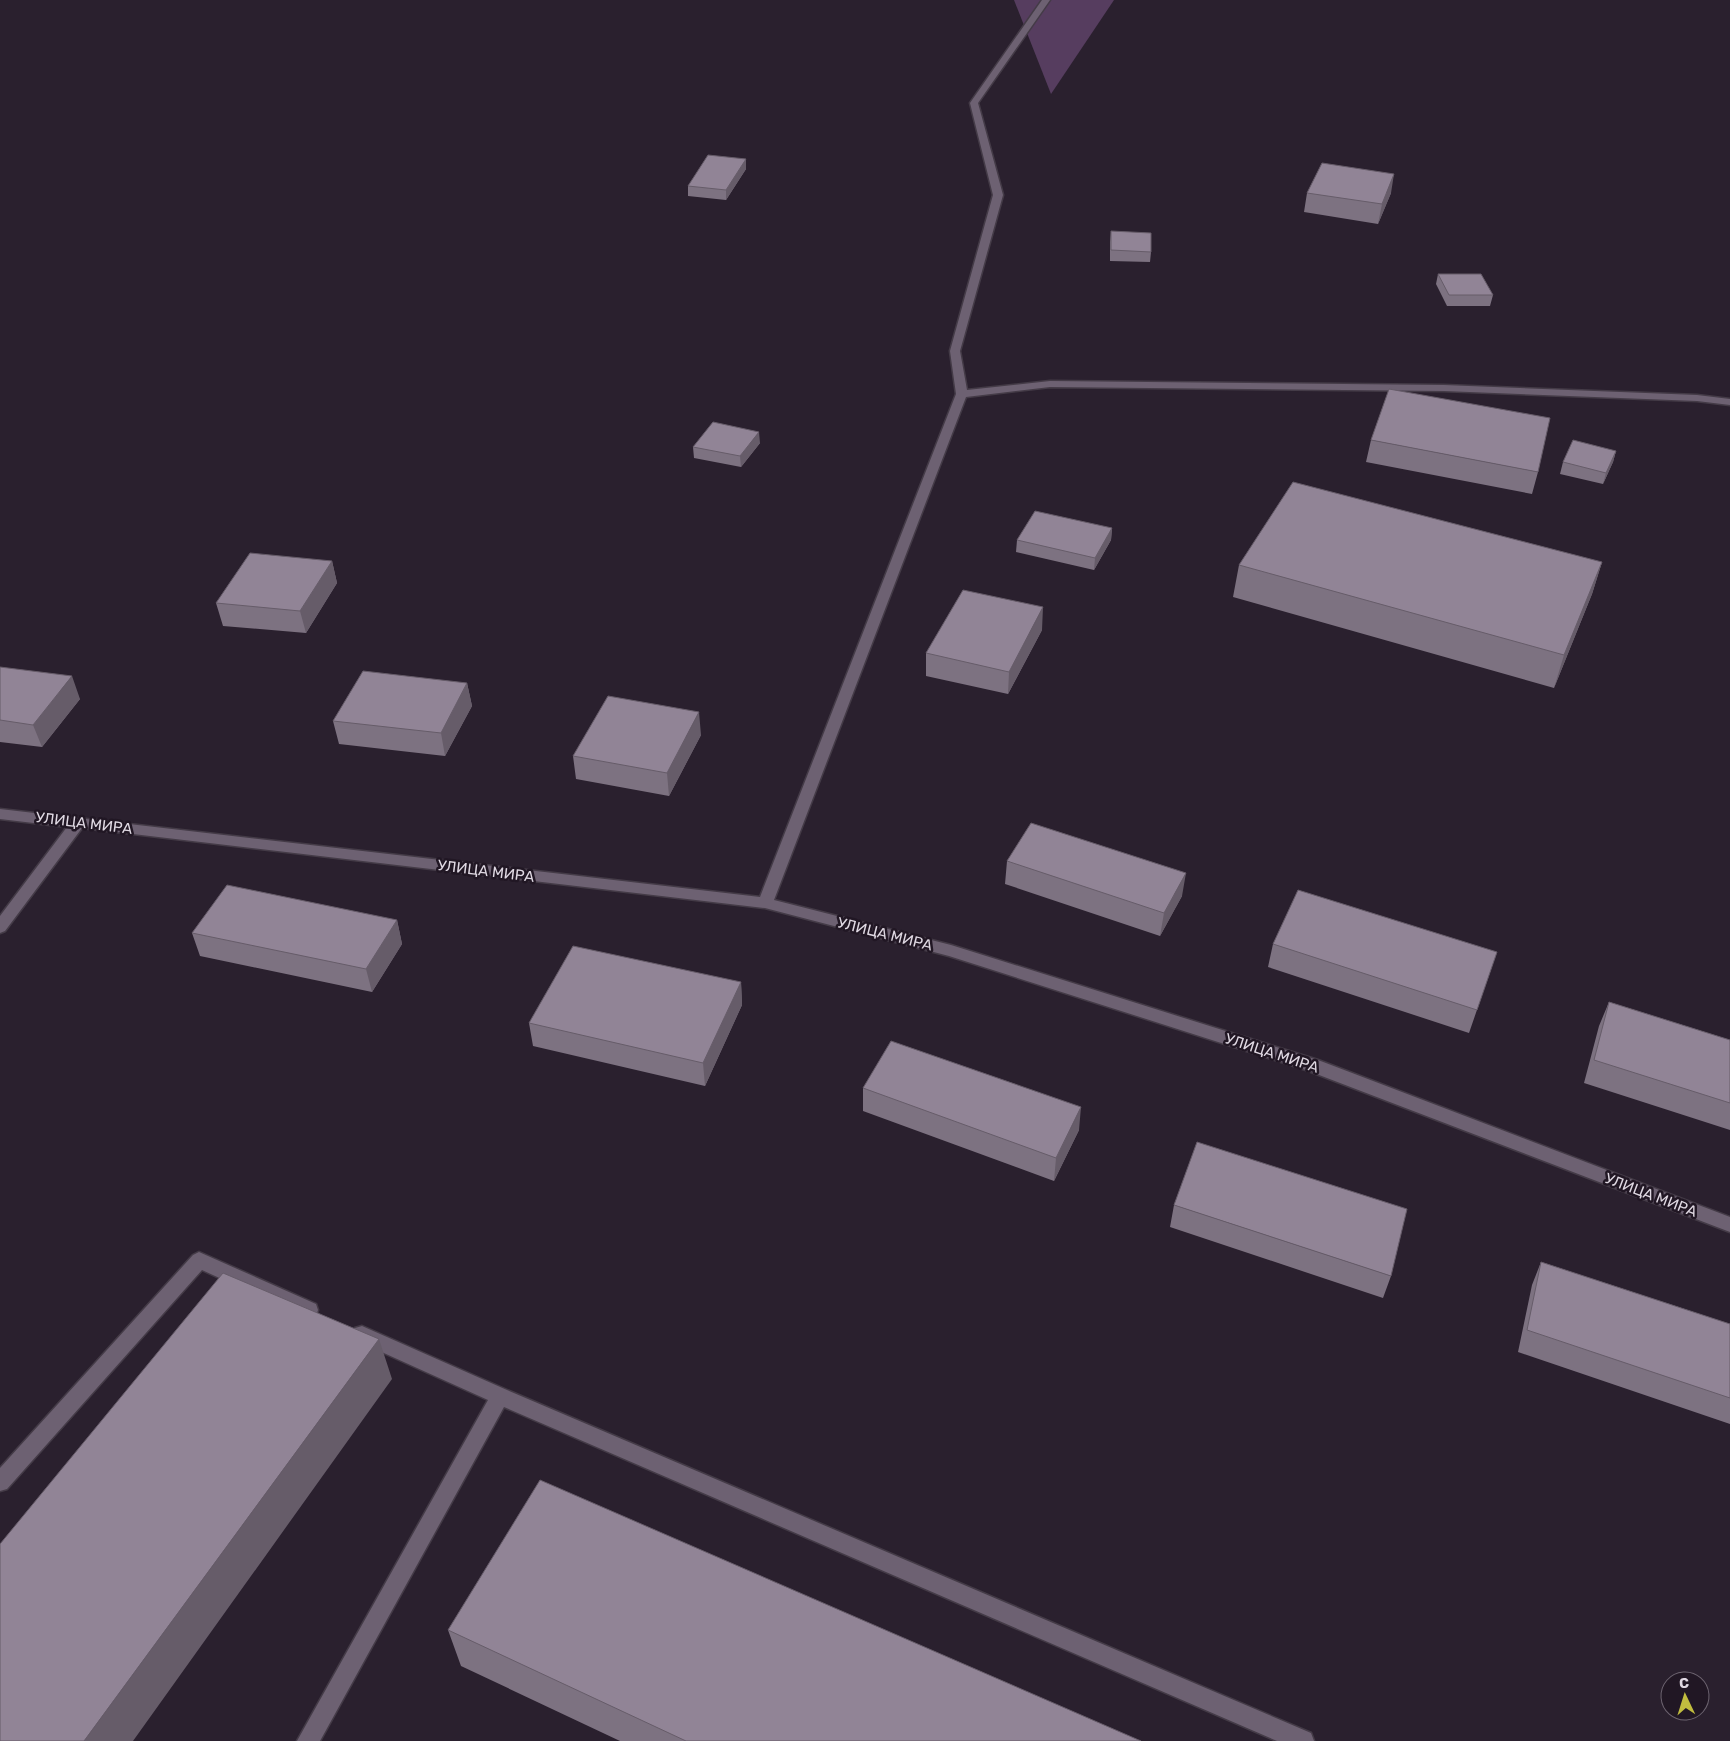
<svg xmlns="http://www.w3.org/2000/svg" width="1730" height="1741" viewBox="0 0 1730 1741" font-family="Rubik,sans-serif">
<rect width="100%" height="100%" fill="#2a202e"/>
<path fill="#563d5f" d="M1014 0H1114L1051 94Z"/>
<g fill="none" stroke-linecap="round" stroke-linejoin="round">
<defs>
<path id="minor" d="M1042 0H1050L978 103 1003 195 960 351 967 390 1050 381 1444 385 1697 395 1730 399V405L1697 401 1444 391 1050 387 966 397 774 900 951 945 1318 1060 1730 1217V1232L1306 1070 949 956 765 908 82 828 5 931 0 933V916L67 827 0 819V809L760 897 956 394 950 351 993 195 970 103Z
M199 1252 316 1304 318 1310 316 1316 309 1318 302 1316 202 1270 7 1489 0 1491V1468L193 1255Z
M362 1326 507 1390 1311 1733 1314 1741H1277L504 1407 320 1741H297L488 1400 355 1340 353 1334 355 1328Z"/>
</defs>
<use href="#minor" stroke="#443b47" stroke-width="3"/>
<use href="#minor" fill="#6d6172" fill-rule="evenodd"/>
</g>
<path fill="#7d7281" d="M746 159V169L726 200 688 196V186Z
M1307 193H1391L1378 224 1304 212Z
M1111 231 1151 252 1150 262 1110 261V242Z
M1438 274 1493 295 1490 306H1447L1436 284Z
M1371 440 1538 472 1532 494 1366 462Z
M760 443 741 467 694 458 693 447Z
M1616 451 1613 462 1603 484 1560 474 1563 462Z
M1112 528 1111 540 1094 570 1016 552 1017 540Z
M332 561 337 583 306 633 223 626 216 603Z
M1602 562 1592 594 1554 688 1233 597 1239 565Z
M1042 630 1008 694 926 676V653Z
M0 667 80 699 42 747 0 742Z
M467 683 472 706 445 756 339 744 333 721Z
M701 735 669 796 576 779 573 756Z
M1007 861 1182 896 1160 936 1005 884Z
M397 920 402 944 372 992 200 956 192 933Z
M1273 944 1497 952 1469 1033 1268 967Z
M741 982 742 1005 705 1086 533 1046 529 1023Z
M1609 1002 1730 1040V1130L1584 1083 1599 1026Z
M863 1088 1079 1130 1054 1181 863 1111Z
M1174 1205 1391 1276 1383 1298 1170 1227Z
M1541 1262 1730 1324V1424L1518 1352 1532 1285Z
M448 1630 1141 1741H620L461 1666Z"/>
<path fill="#665c69" d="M746 159V169L726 200V190Z
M1394 174 1391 193 1378 224 1382 204Z
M759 432 760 443 741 467 740 456Z
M1616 451 1613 462 1603 484 1606 473Z
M1112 528 1111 540 1094 570 1095 558Z
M332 561 337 583 306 633 300 611Z
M1602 562 1592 594 1554 688 1564 655Z
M1043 607 1042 630 1008 694 1009 672Z
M72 676 80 699 42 747 33 725Z
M467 683 472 706 445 756 441 733Z
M699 712 701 735 669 796 667 773Z
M1186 873 1182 896 1160 936 1164 913Z
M397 920 402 944 372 992 366 969Z
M741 982 742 1005 705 1086 703 1063Z
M1081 1107 1079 1130 1054 1181 1056 1158Z
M379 1339 392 1379 133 1741H84Z"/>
<path fill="#918496" stroke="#665c69" d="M708 155 746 159 726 190 688 186Z
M1322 163 1394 174 1382 204 1307 193Z
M1111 231 1151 233V252L1111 250Z
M1438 274H1481L1493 295H1449Z
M1389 389 1550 418 1538 472 1371 440Z
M713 422 759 432 740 456 693 447Z
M1573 440 1616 451 1606 473 1563 462Z
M1293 482 1602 562 1564 655 1239 565Z
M1035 511 1112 528 1095 558 1017 540Z
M250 553 332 561 300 611 216 603Z
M963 590 1043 607 1009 672 926 653Z
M0 667 72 676 33 725 0 720Z
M363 671 467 683 441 733 333 721Z
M608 696 699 712 667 773 573 756Z
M1031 823 1186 873 1164 913 1007 861Z
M227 885 397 920 366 969 192 933Z
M1298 890 1497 952 1477 1010 1273 944Z
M573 946 741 982 703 1063 529 1023Z
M1609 1002 1730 1040V1103L1594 1060Z
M891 1041 1081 1107 1056 1158 863 1088Z
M1197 1142 1407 1209 1391 1276 1174 1205Z
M1541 1262 1730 1324V1398L1527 1330Z
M223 1273 379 1339 84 1741H0V1544Z
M540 1480 1141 1741H686L448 1630Z"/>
<g text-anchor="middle" stroke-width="5" stroke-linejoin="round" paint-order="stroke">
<g font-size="15" fill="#dfd8e2" stroke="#211724">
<text transform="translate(84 823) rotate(7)" y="5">УЛИЦА МИРА</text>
<text transform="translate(486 871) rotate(7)" y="5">УЛИЦА МИРА</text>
<text transform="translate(885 934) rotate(14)" y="5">УЛИЦА МИРА</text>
<text transform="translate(1272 1053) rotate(18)" y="5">УЛИЦА МИРА</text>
<text transform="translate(1651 1195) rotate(21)" y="5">УЛИЦА МИРА</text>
</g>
</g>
<g transform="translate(1685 1696) rotate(356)"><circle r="24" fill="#211724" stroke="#6d6470"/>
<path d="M0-4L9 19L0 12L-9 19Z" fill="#c2bd3f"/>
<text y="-8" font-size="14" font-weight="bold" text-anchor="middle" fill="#dfd8e2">С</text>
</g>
</svg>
